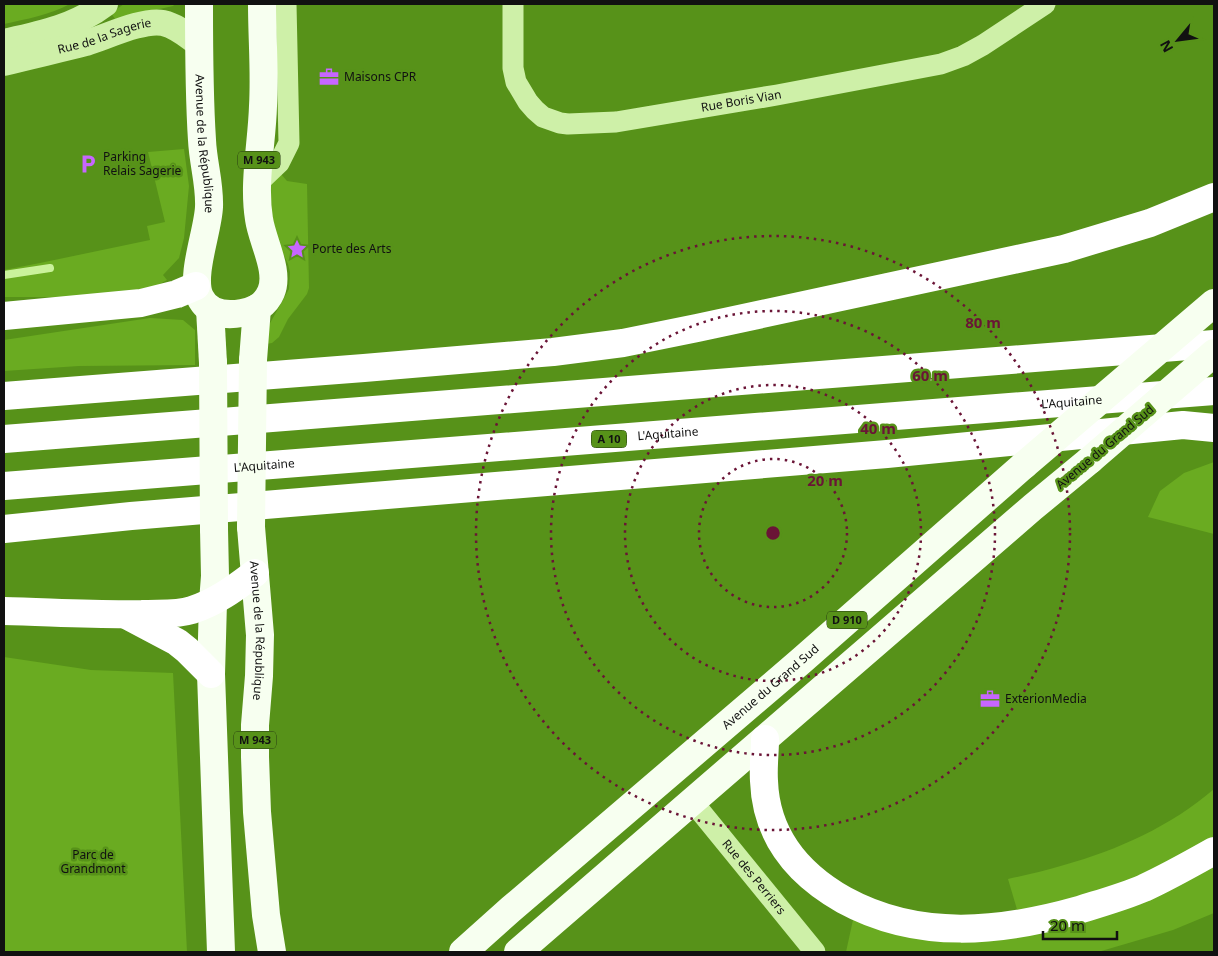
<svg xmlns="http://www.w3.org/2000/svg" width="1218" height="956" viewBox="0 0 1218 956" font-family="'Noto Sans',sans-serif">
<rect width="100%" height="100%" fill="#579219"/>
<path fill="#6aab21" d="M4 4H70C50 15 26 19 4 24Z
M124 4H175L173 6 115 19 111 13Z
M184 149 189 186 184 238 179 258 163 275 167 280 156 286 136 290 87 297H4V270L40 263 150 240 147 226 165 222 148 152Z
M281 174 287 181 307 184 309 288 307 294 288 319 279 337 272 343 266 344 269 325 289 289 290 272 288 264 281 249 263 192Z
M150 318 183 320 195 330V365L79 366 4 371V340Z
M1214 462V534L1148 517 1160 491 1184 473Z
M4 657 91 670 173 673 187 952H4Z
M1214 789V913L1173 930 1098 952H846L856 906 1021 923 1008 879C1026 875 1045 871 1064 865 1118 850 1171 826 1214 789Z"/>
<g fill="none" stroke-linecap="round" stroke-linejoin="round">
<path stroke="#caf29b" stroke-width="8" d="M4 275 50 268"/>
<g stroke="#cef0a8" stroke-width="21">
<path id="s1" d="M513 4V68L516 82 528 102 535 110 543 117 560 123 568 124 616 122 777 95 941 64 963 56 983 45 1045 4"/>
<path d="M257 184 279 163 289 143 286 4"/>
<path id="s2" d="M692 801 815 952"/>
</g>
<g stroke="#cef0a8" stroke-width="26">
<path d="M4 42C40 34 75 27 105 4"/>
<path id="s3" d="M4 63C31 56 59 50 86 43 106 37 143 19 163 23 177 26 188 36 199 44"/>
</g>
<g stroke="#f7fff0" stroke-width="28">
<path id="s4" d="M199 4C199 49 199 95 202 140 203 163 210 184 209 207 208 231 190 276 200 297 208 314 225 316 242 313 255 311 266 304 271 292 280 271 262 241 259 219 253 182 262 143 263 106 265 72 262 38 262 4"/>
<path d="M210 309 213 363"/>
<path d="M253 360 257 308"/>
<path id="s5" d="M251 527 260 635 259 676 255 725V757L257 812 266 915 272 952"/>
<path d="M214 529 215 576 213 602 211 674 221 952"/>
<path id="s6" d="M463 952 511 909 801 661 1024 465"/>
<path d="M518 952 1033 507 1090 460"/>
</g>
<g stroke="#fff" stroke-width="28">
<path d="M4 316 141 303 177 294 196 286"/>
<path d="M4 396 364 368 553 352 623 343 697 328 1064 249 1150 223 1214 197"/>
<path d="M4 439 1214 344"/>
<path id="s7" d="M4 486 1214 391"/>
<path d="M4 529 131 516 887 454 1183 425 1214 428"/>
<path d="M4 611C50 612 96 615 142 614 159 613 177 615 192 610 217 602 235 588 255 573"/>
<path d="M126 615 177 642 187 650 211 674"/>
<path d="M765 739C765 753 763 767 764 781 766 836 798 874 844 900 919 941 1001 932 1079 910 1101 903 1123 897 1144 888 1168 877 1191 864 1214 851"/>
</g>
<path stroke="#f7fff0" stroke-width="28" d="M213 363 214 529
M1090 460 1214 353
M1024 465 1214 303
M251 527 253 360"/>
</g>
<g fill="none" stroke="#6a1436" stroke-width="2.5" stroke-dasharray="2.5 5">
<circle cx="773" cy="533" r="74"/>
<circle cx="773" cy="533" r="148"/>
<circle cx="773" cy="533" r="222"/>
<circle cx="773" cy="533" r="297"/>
</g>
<defs>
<symbol id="office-bare" viewBox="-9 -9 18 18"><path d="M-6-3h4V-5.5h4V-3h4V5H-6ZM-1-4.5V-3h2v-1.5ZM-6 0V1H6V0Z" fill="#c766ff" stroke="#579219" stroke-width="2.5" paint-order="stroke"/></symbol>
<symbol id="parking-bare" viewBox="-9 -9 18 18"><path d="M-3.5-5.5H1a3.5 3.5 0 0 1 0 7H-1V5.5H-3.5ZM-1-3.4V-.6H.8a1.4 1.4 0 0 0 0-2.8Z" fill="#c766ff" stroke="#579219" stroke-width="2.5" paint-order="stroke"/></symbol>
<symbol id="sight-bare" viewBox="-9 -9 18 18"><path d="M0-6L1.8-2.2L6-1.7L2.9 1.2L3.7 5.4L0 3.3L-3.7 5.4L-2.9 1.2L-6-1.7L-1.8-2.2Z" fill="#c766ff" stroke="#579219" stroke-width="2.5" paint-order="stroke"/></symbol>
</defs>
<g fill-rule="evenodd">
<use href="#office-bare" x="315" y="63" width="28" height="28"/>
<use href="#parking-bare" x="74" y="150" width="28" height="28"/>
<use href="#sight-bare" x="283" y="235" width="28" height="28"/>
<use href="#office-bare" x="976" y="685" width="28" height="28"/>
</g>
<g text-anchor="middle" stroke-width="5" stroke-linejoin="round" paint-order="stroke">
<g fill="#579219" stroke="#263813" stroke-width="1">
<rect x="238" y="151.5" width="42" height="17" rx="4"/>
<rect x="591.5" y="430.5" width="35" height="17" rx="4"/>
<rect x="827" y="611.5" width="40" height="17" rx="4"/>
<rect x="234" y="731.5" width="42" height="17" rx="4"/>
</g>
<g font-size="11" font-weight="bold" fill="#111">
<text x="259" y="164">M 943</text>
<text x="609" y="443">A 10</text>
<text x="847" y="624">D 910</text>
<text x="255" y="744">M 943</text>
</g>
<g font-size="12" fill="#111" stroke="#579219">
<text dy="4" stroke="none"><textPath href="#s3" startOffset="104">Rue de la Sagerie</textPath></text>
<text dy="4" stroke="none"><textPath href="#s1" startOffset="324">Rue Boris Vian</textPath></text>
<text dy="4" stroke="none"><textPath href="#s4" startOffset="140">Avenue de la République</textPath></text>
<text dy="4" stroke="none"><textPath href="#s7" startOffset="1071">L'Aquitaine</textPath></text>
<text dy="4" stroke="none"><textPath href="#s7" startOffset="666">L'Aquitaine</textPath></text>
<text transform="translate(1105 447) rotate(-40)" y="4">Avenue du Grand Sud</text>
<text dy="4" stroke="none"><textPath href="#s7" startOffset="261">L'Aquitaine</textPath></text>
<text dy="4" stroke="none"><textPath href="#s5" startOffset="104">Avenue de la République</textPath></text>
<text dy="4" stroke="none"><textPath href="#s6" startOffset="406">Avenue du Grand Sud</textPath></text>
<text dy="4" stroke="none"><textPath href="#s2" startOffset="98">Rue des Perriers</textPath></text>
</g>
<g font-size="12" fill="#111" stroke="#579219" text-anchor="start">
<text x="344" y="81">Maisons CPR</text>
<text x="103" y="161">Parking<tspan x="103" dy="14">Relais Sagerie</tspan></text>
<text x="312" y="253">Porte des Arts</text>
<text x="1005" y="703">ExterionMedia</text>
</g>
<g font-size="12" fill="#111" stroke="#579219">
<text x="93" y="859">Parc de<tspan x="93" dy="14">Grandmont</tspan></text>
</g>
</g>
<circle cx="773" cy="533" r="8" fill="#6a1436" stroke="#579219" stroke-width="2.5"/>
<g font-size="15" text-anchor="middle" font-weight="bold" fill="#6a1436" stroke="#579219" stroke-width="5" stroke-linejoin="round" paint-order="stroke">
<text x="983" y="328">80 m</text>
<text x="930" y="381">60 m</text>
<text x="878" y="434">40 m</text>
<text x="825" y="486">20 m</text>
</g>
<rect width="1218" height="956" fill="none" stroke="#111111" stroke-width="10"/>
<g transform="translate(1178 40) rotate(241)" stroke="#579219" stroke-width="4" paint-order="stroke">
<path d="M0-4L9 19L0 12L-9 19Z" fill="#111111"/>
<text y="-8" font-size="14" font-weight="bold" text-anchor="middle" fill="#111111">N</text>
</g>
<path d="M1043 931v8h74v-8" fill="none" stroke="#111111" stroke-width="2.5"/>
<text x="1050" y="931" font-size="15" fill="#111111" stroke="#579219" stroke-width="4" paint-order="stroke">20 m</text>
</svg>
